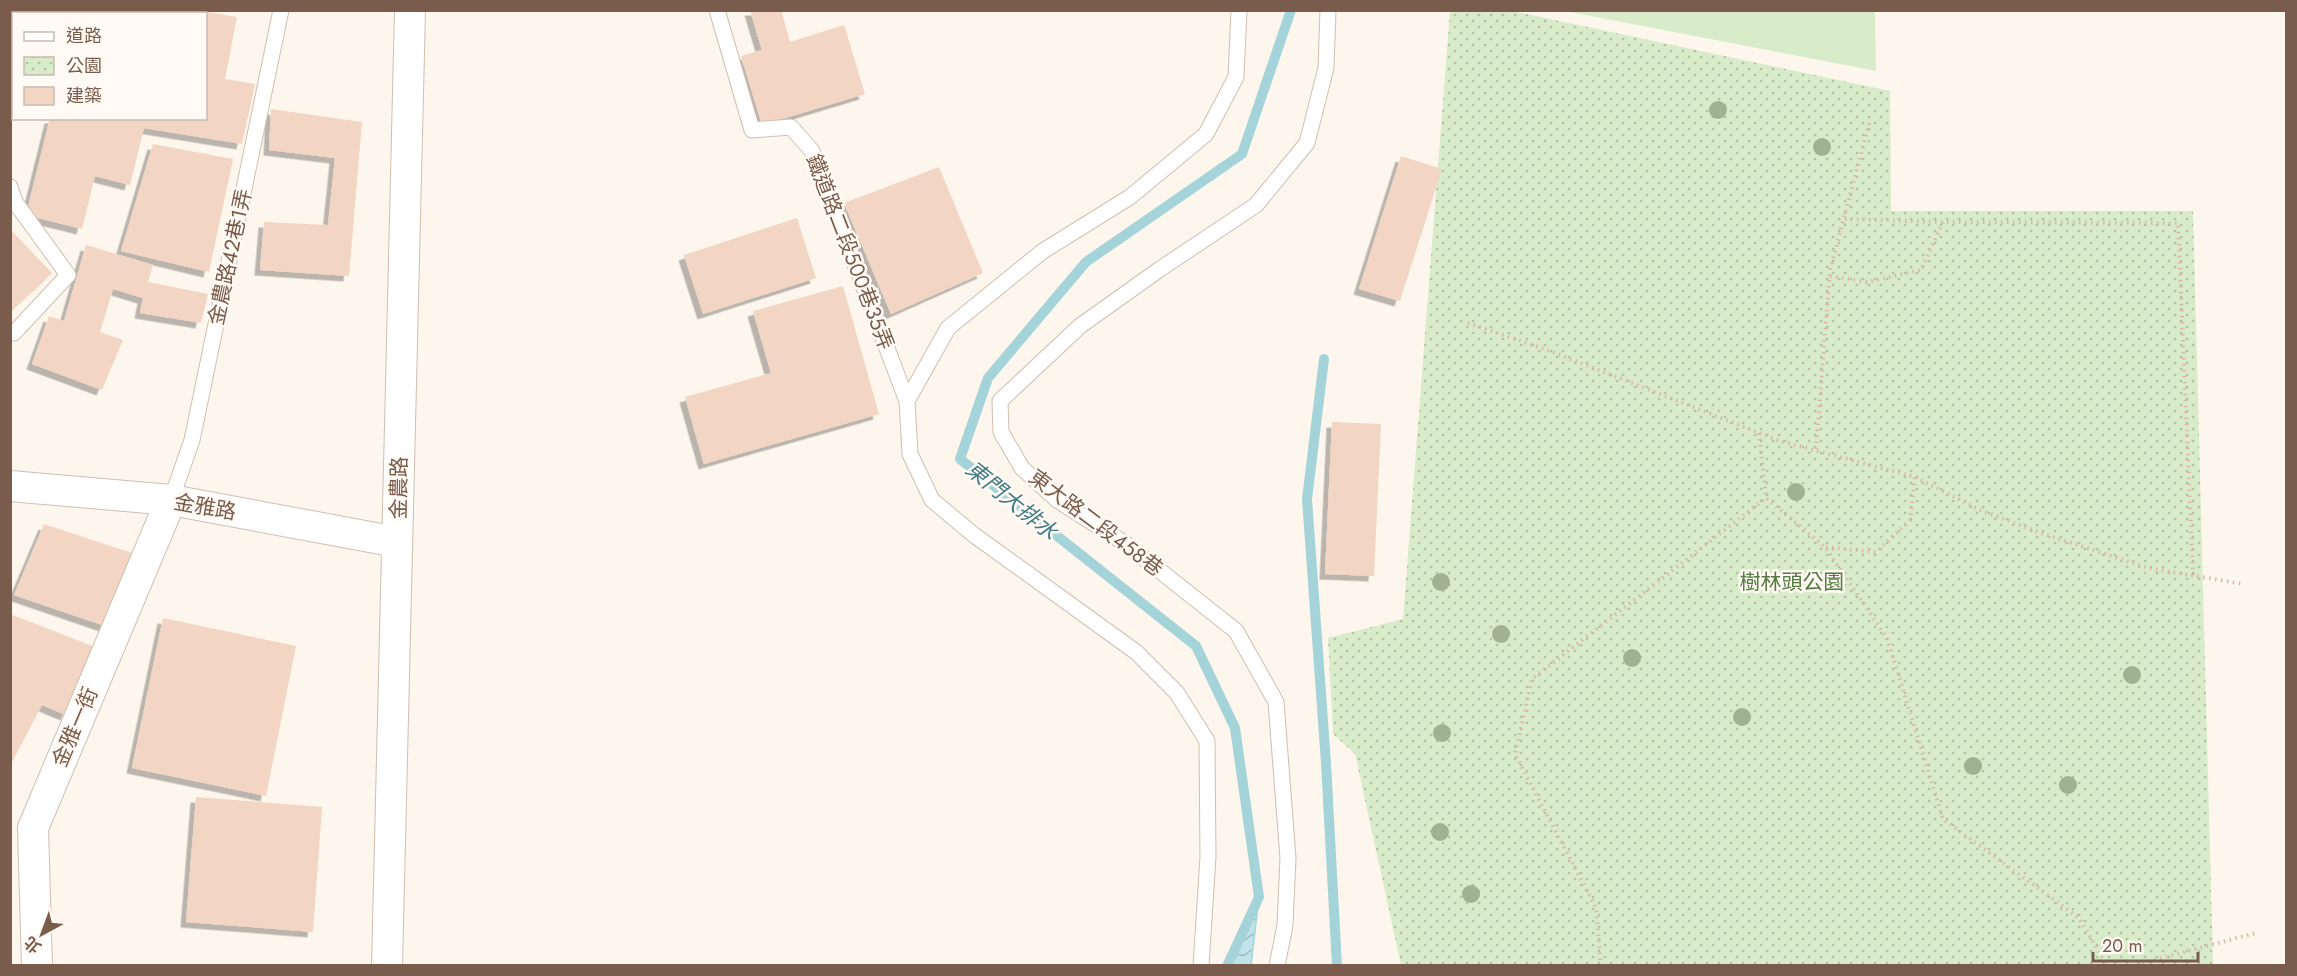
<svg xmlns="http://www.w3.org/2000/svg" width="2297" height="976" viewBox="0 0 2297 976" font-family="Jost,'Noto Sans TC',sans-serif">
<defs>
<pattern id="park-dots" width="8" height="8" patternUnits="userSpaceOnUse" patternTransform="scale(1.5)"><rect width="8" height="8" fill="#d8ecc9"/><path d="M2 2h.1M6 6h.1" fill="none" stroke="#b4c2a5" stroke-width="1.8" stroke-linecap="round"/></pattern>
<pattern id="water-waves" width="16" height="10" patternUnits="userSpaceOnUse" patternTransform="scale(1.5)"><rect width="16" height="10" fill="#bfe3e8"/><path d="M0 5q4-4 8 0t8 0" fill="none" stroke="#a0bbbe"/></pattern>
<filter id="shadow"><feDropShadow dx="-5.5" dy="5.5" stdDeviation="0" flood-color="#0004"/></filter>
</defs>
<rect width="100%" height="100%" fill="#fdf6ec"/>
<path fill="#d8ecc9" d="M1565 11H1875L1876 71Z"/>
<path fill="url(#park-dots)" d="M1450 11H1512L1890 91 1891 211H2193L2213 965H1401L1355 754 1333 734 1328 638 1403 619Z"/>
<path fill="url(#water-waves)" stroke="#a5d3da" stroke-width="1.5" d="M1259 897 1251 965H1227Z"/>
<g fill="none" stroke-linecap="round" stroke-linejoin="round">
<path stroke="#a5d3da" stroke-width="10" d="M1324 359 1307 499 1326 763 1337 966
M1227 966 1259 897 1235 728 1196 646 960 459 988 378 1086 262 1242 154 1291 10"/>
</g>
<path fill="#f3d5c3" filter="url(#shadow)" d="M165 10H196L237 17 225 79 255 84 242 144 144 128 130 185 95 176 82 229 26 215 50 118H206V14H164Z
M750 10H781L790 42 844 25 865 94 762 125 741 56 762 50Z
M271 109 362 122 349 276 260 270 264 222 328 225 335 158 269 150Z
M153 144 233 159 209 272 121 251Z
M1401 156 1442 169 1400 301 1359 289Z
M939 167 983 273 891 314 844 203Z
M797 218 816 278 703 314 684 255Z
M10 229 52 273 10 312Z
M86 245 153 265 148 282 208 294 201 323 140 313 143 298 113 289 100 332 123 340 102 390 32 364 49 316 64 321Z
M843 286 879 414 704 464 685 397 771 373 753 311Z
M1332 422 1381 424 1374 576 1325 574Z
M44 524 138 555 105 626 14 595Z
M10 614 95 647 66 715 42 705 10 766Z
M163 618 296 646 266 796 132 768Z
M196 797 322 807 313 932 186 922Z"/>
<g fill="none" stroke-linecap="round" stroke-linejoin="round">
<defs>
<path id="lane" d="M717 10 752 130 791 127 812 151 907 401
M21 14 22 10
M10 52 14 42
M10 187 15 202 68 275 14 333
M171 500 192 440 281 10
M1201 966 1208 857 1207 741 1177 693 1136 652 974 535 932 500 910 454 907 401 948 328 1043 251 1130 197 1206 134 1236 77 1239 10
M1277 966 1285 925 1288 858 1276 702 1236 631 1126 544 1057 500 1022 468 1001 432 1000 401 1080 326 1160 269 1256 205 1307 143 1326 68 1328 10"/>
<path id="street" d="M10 486 171 500 397 542
M37 966 33 828 171 500
M387 966 410 10"/>
</defs>
<use href="#lane" stroke="#d1beb0" stroke-width="17"/>
<use href="#street" stroke="#d1beb0" stroke-width="32"/>
<path stroke="#d9b8a5" stroke-width="4" stroke-dasharray="1.5 4.5" stroke-linecap="butt" d="M1845 219 1943 222 2178 223 2193 576
M1830 276 1867 282 1921 270 1943 222
M1468 323 1550 351 1780 441 1915 477 1980 510 2044 534 2148 568 2244 584
M1759 433 1766 498
M1816 449 1830 270 1870 120
M1826 547 1876 552 1910 520 1915 477
M1601 966 1596 908 1515 754 1532 679 1766 498 1825 547 1887 638 1943 819 2079 918 2107 966
M2131 966 2256 933"/>
<use href="#lane" stroke="#fff" stroke-width="15"/>
<use href="#street" stroke="#fff" stroke-width="30"/>
</g>
<g fill="#a0b28e">
<circle cx="1718" cy="110" r="9"/>
<circle cx="1822" cy="147" r="9"/>
<circle cx="1796" cy="492" r="9"/>
<circle cx="1441" cy="582" r="9"/>
<circle cx="1501" cy="634" r="9"/>
<circle cx="1632" cy="658" r="9"/>
<circle cx="2132" cy="675" r="9"/>
<circle cx="1742" cy="717" r="9"/>
<circle cx="1442" cy="733" r="9"/>
<circle cx="1973" cy="766" r="9"/>
<circle cx="2068" cy="785" r="9"/>
<circle cx="1440" cy="832" r="9"/>
<circle cx="1471" cy="894" r="9"/>
</g>
<g text-anchor="middle" stroke-width="5" stroke-linejoin="round" paint-order="stroke">
<g font-size="21" fill="#7a5c4d" stroke="#fffaf3">
<text transform="translate(850 252) rotate(69)" y="7">鐵道路二段500巷35弄</text>
<text transform="translate(230 257) rotate(-78)" y="7">金農路42巷1弄</text>
<text transform="translate(399 488) rotate(-89)" y="7">金農路</text>
<text transform="translate(205 507) rotate(10)" y="7">金雅路</text>
<text transform="translate(1096 523) rotate(37)" y="7">東大路二段458巷</text>
<text transform="translate(75 727) rotate(-67)" y="7">金雅一街</text>
</g>
<g font-size="21" fill="#537a41" stroke="#fffaf3">
<text x="1792" y="589">樹林頭公園</text>
</g>
<g font-size="22" font-style="italic" fill="#437c86" stroke="#fffaf3">
<text transform="translate(1012 500) rotate(39)" y="8">東門大排水</text>
</g>
</g>
<rect width="2297" height="976" fill="none" stroke="#7a5c4d" stroke-width="24"/>
<rect x="12" y="12" width="195" height="108" fill="#fffaf3" stroke="#cabbb1" stroke-width="1.5"/>
<rect x="24" y="32" width="30" height="9" fill="#ffffff" stroke="#cabbb1" stroke-width="1.5"/>
<text x="66" y="42" font-size="18" fill="#7a5c4d">道路</text>
<rect x="24" y="57" width="30" height="18" fill="url(#park-dots)" stroke="#cabbb1" stroke-width="1.5"/>
<text x="66" y="72" font-size="18" fill="#7a5c4d">公園</text>
<rect x="24" y="87" width="30" height="18" fill="#f3d5c3" stroke="#cabbb1" stroke-width="1.5"/>
<text x="66" y="102" font-size="18" fill="#7a5c4d">建築</text>
<g transform="translate(42 934) rotate(221)" stroke="#fffaf3" stroke-width="4.5" paint-order="stroke">
<path d="M0-4.5L10 22L0 15L-10 22Z" fill="#7a5c4d"/>
<text y="-9" font-size="16" font-weight="bold" text-anchor="middle" fill="#7a5c4d">北</text>
</g>
<path d="M2093 952v9h105v-9" fill="none" stroke="#7a5c4d" stroke-width="3"/>
<text x="2102" y="952" font-size="18" fill="#7a5c4d" stroke="#fffaf3" stroke-width="4.5" paint-order="stroke">20 m</text>
</svg>
